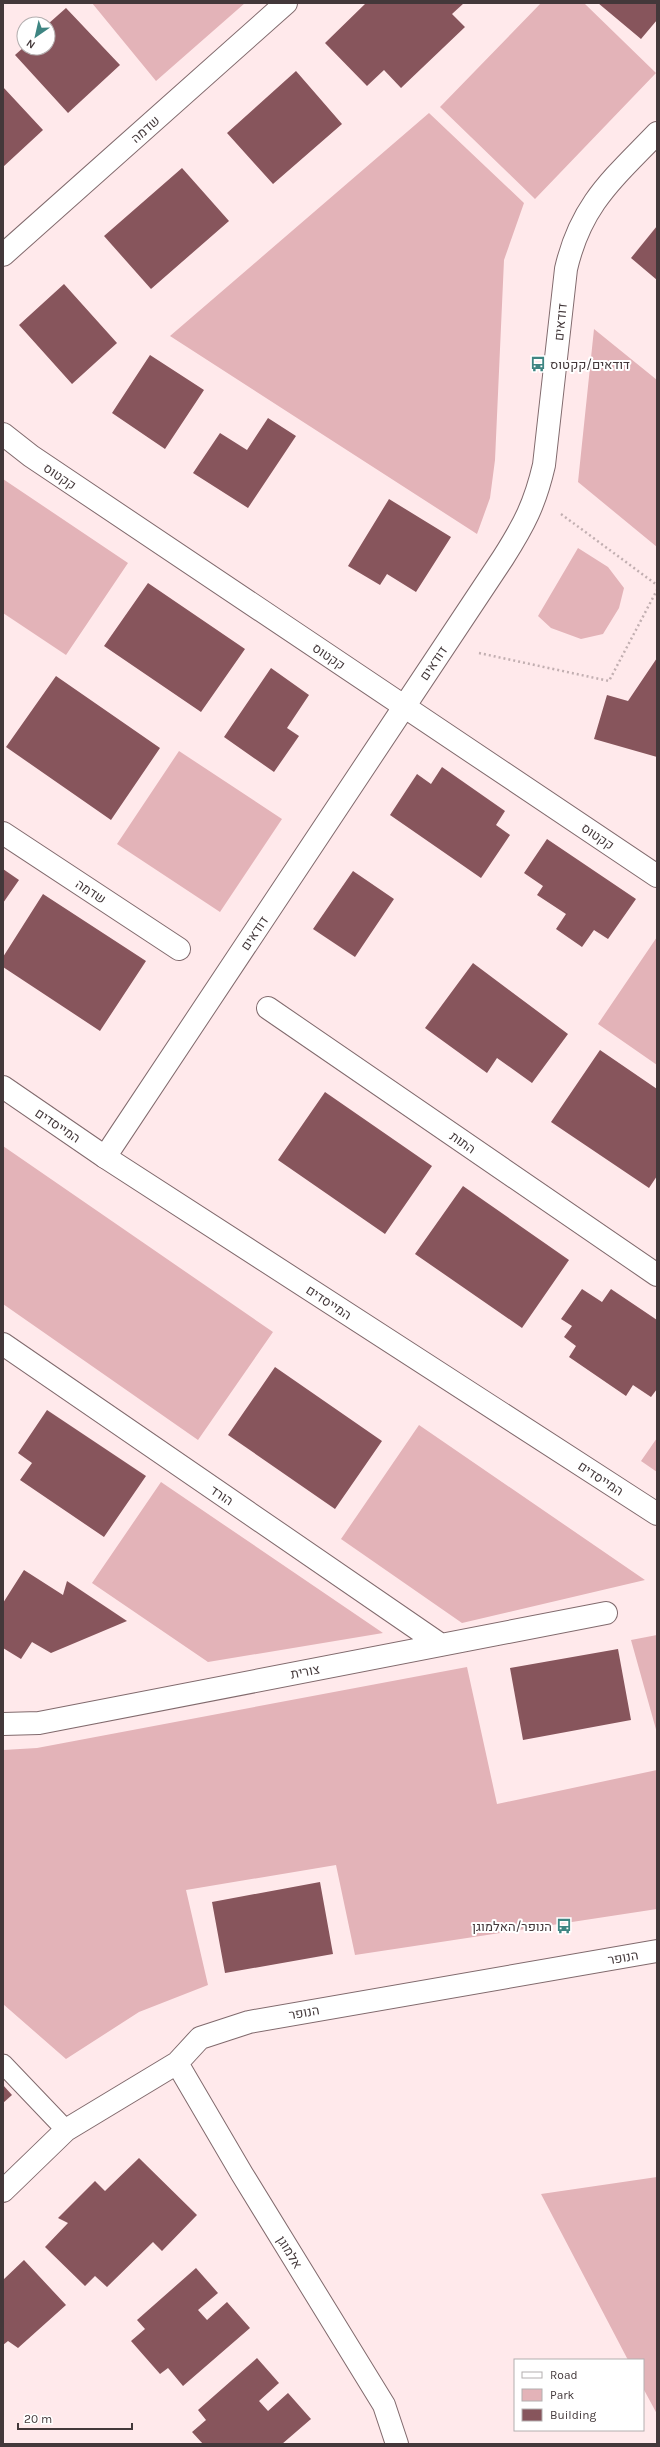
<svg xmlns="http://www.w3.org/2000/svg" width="660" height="2447" viewBox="0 0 660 2447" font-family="Karla,Heebo,sans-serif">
<rect width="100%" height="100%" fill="#ffe9eb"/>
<path fill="#e3b3b8" d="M92 3H245L156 81Z
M541 3H584L656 73 535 199 440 107Z
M429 113 524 203 504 260 495 460 490 498 477 534 170 336Z
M594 329 657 380V547L578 482Z
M3 479 128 563 66 655 3 613Z
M578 548 608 567 624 588 619 608 603 634 581 639 551 628 538 616Z
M179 751 282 819 220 912 117 844Z
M657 937V1065L598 1024Z
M3 1146 273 1332 198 1440 3 1304Z
M419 1425 645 1580 462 1623 341 1539Z
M657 1438V1472L641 1461Z
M161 1482 383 1633 208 1662 92 1583Z
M657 1635V1733L631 1640Z
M467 1667 497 1804 657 1770V1909L355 1955 336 1865 186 1890 208 1985 139 2012 66 2059 3 2004V1750L37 1748Z
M657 2177V2414L643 2388V2360H628L541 2194Z"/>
<path fill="#87555c" d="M366 3H464L452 14 465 27 401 88 384 70 367 86 325 43Z
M598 3H657V20L641 39Z
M66 8 120 65 68 113 15 55 24 47 48 48V24Z
M296 71 342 124 273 184 227 133Z
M3 87 43 130 3 167Z
M182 168 229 221 151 289 104 236Z
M657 226V280L631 258Z
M64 284 117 343 72 384 19 325Z
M150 355 204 390 165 449 112 413Z
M268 418 296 436 248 508 193 473 220 433 247 450Z
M389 499 451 537 416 592 387 574 380 585 348 566Z
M148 583 245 649 201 712 104 646Z
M657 658V757L594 739 607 695 628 701Z
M271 668 309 695 287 728 299 736 274 772 224 737Z
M56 676 160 748 111 820 6 747Z
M442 767 505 811 496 825 510 835 481 878 390 815 417 774 431 784Z
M547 839 636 899 608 939 594 930 582 947 556 929 566 914 537 895 543 886 524 873Z
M3 869 19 880 3 903Z
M353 871 394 899 355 957 313 929Z
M43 894 146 961 100 1031 3 967V957Z
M473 963 568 1034 532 1083 497 1058 487 1073 425 1028Z
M600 1050 657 1089V1176L649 1188 551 1122Z
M325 1092 432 1166 385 1234 278 1160Z
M463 1186 569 1260 522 1328 415 1254Z
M582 1289 602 1302 611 1289 657 1320V1389L651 1397 633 1385 626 1396 569 1357 576 1346 564 1337 572 1326 561 1319Z
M275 1367 382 1441 335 1509 228 1435Z
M47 1410 146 1476 104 1537 20 1480 32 1463 18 1453Z
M24 1570 63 1595 67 1581 127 1621 51 1653 32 1642 21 1659 3 1648V1603Z
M618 1649 631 1720 523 1740 510 1668Z
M320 1882 333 1954 225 1973 212 1902Z
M3 2085 12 2095 3 2103Z
M139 2158 197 2215 162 2251 153 2242 107 2287 95 2276 85 2286 45 2247 68 2223 58 2218 95 2181 105 2191Z
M24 2260 66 2305 18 2348 8 2341 3 2345V2280Z
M196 2268 218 2293 198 2310 207 2320 227 2302 250 2328 183 2386 168 2368 160 2374 131 2341 145 2329 137 2320Z
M257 2358 279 2383 259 2401 268 2411 288 2393 311 2419 282 2444H203L192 2432 206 2420 198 2410Z"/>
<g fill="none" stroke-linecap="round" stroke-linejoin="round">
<defs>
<path id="lane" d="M3 2064 66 2130"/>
<path id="street" d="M3 255 286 3
M3 434 31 456 657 876
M3 833 179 949
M268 1008 657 1275
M105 1157 503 558C524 525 535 504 544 465L566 269C581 204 613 179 657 133
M3 1344 441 1645
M3 1724 39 1723 606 1613
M177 2063 242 2174 384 2405 397 2444
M3 2191 66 2130 177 2063 200 2038 249 2022 657 1951"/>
<path id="secondary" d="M3 1087 105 1157 657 1514"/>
</defs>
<use href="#lane" stroke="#816a6d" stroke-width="21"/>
<use href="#street" stroke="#816a6d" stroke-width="24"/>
<use href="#secondary" stroke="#816a6d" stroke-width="24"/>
<path stroke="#c2afb1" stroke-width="2.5" stroke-dasharray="2 3" stroke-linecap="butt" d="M561 514 657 585
M479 653 609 681 657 590"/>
<use href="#lane" stroke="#fff" stroke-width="19"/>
<use href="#street" stroke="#fff" stroke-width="22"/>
<use href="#secondary" stroke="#fff" stroke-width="22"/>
</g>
<defs>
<symbol id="bus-bare" viewBox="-9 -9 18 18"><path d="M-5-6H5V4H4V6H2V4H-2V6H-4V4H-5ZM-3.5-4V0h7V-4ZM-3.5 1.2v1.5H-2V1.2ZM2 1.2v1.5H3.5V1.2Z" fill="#3e8582" stroke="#fff" stroke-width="2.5" paint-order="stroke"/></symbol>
</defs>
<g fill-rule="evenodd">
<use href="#bus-bare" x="527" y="353" width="22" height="22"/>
<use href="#bus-bare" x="553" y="1915" width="22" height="22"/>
</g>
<g text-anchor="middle" stroke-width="4" stroke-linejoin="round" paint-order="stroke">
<g font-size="13" fill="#43383a" stroke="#fff">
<text transform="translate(145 129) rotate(-42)" y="5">שדמה</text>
<text transform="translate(560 322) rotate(-84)" y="5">דודאים</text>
<text transform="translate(60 476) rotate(34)" y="5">קקטוס</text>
<text transform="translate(329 656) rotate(34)" y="5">קקטוס</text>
<text transform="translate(433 663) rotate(-56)" y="5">דודאים</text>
<text transform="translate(598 836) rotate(34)" y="5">קקטוס</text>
<text transform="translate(91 891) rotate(33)" y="5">שדמה</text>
<text transform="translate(254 933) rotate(-56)" y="5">דודאים</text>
<text transform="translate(58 1125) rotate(34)" y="5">המייסדים</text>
<text transform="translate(463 1142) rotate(35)" y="5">התות</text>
<text transform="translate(329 1302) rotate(33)" y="5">המייסדים</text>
<text transform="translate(601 1478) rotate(33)" y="5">המייסדים</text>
<text transform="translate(222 1495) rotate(34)" y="5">הורד</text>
<text transform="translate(305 1671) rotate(-11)" y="5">צורית</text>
<text transform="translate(623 1957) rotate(-10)" y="5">הנופר</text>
<text transform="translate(304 2012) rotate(-10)" y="5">הנופר</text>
<text transform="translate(290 2252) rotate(58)" y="5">אלמוגן</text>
</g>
<g font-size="13" fill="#43383a" stroke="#fff" text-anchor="start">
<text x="550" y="369">דודאים/קקטוס</text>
<text x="552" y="1931" text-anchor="end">הנופר/האלמוגן</text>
</g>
</g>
<rect width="660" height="2447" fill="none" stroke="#43383a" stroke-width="8"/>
<rect x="514" y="2359" width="130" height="72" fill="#ffffff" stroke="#b4afb0"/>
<rect x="522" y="2372" width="20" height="6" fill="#ffffff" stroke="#b4afb0"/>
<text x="550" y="2379" font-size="12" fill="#43383a">Road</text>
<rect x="522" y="2389" width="20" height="12" fill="#e3b3b8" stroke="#b4afb0"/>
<text x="550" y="2399" font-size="12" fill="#43383a">Park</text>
<rect x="522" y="2409" width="20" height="12" fill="#87555c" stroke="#b4afb0"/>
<text x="550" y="2419" font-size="12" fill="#43383a">Building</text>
<g transform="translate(36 36) rotate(214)"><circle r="19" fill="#ffffff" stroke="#b4afb0"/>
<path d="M0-3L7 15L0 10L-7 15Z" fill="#3e8582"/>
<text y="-6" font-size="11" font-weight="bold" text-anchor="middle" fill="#43383a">N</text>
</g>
<path d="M18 2423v6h114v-6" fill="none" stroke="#43383a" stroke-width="2"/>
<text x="24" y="2423" font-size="12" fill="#43383a" stroke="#ffffff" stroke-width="3" paint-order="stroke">20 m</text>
</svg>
